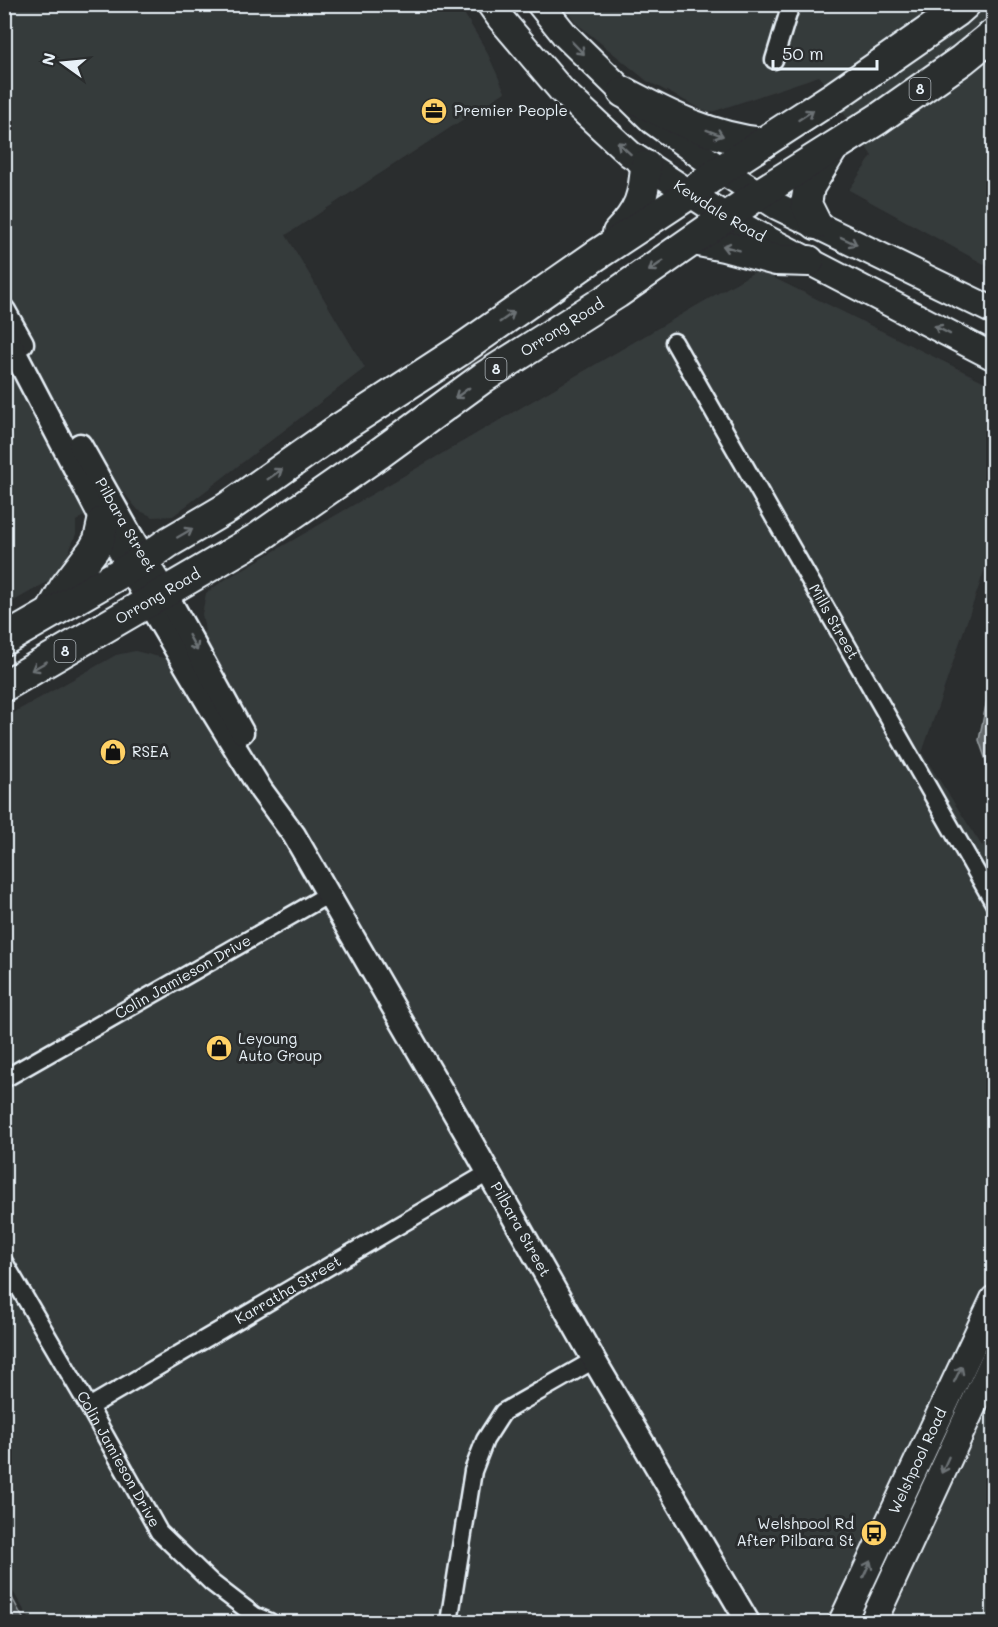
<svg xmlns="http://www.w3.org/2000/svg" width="998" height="1627" viewBox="0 0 998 1627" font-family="Mali,sans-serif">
<rect width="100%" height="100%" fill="#2a2d2e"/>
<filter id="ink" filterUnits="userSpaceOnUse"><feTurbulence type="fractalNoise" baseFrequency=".0167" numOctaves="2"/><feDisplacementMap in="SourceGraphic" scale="12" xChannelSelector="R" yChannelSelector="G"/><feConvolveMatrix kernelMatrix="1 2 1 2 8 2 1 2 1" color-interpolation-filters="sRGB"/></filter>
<g filter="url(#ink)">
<path fill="#363a3b" d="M5 5H459L486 50 505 92 286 235 365 368 173 516 153 517 138 510 123 492 76 521V534L65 562 49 581 5 606Z
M564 5H993V269L849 190 872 156 819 76 709 113 647 81 576 23Z
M758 270 993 386V545L922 753 982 846 993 825V1622H31L4 1576V718L116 655 135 651 163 658 205 631 202 614 206 593 226 579Z"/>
<path fill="#424648" stroke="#959ca0" stroke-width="1.5" d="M4 1585H5L25 1622H5Z"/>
<path fill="#63686b" stroke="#989fa3" stroke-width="1.5" d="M993 670 994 775H991L979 740Z"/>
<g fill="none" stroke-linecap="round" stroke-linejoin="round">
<defs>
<g id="street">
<path d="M774 60 791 4"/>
<path id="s1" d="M674 342 994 903"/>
<path id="s2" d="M4 1079 329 894"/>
<path id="s3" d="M4 1262 89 1407 159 1532 212 1583 255 1616 270 1622"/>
<path id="s4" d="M89 1407 488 1173"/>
<path d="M449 1622 473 1471 485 1440 503 1412 594 1360"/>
</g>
<g id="secondary">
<path d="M4 311 22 343"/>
<path id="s5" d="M4 332 103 522 148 602 213 712 261 790 294 835 470 1140 594 1360 748 1622"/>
<path id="s6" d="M80 445 130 534 165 592 242 732"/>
</g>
<g id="primary">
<path id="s7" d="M490 4 500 18 562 91 630 154 726 217 753 232 994 357"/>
<path d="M540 4 565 35 653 121 721 170 777 206 994 311"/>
<path id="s8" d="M842 1622 994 1299"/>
<path d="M873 1622 994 1360"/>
</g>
<g id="highway">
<path d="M623 92C668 116 712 138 763 143"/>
<path d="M816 224 806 204 809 187 831 151"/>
<path d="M618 233C640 211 644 196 646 166"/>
<path d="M694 240 724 246 776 260 809 261"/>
<path d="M54 607 65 587 94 549 99 540 103 522"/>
<path d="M4 640 145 559 169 542 227 508 339 429 459 351 595 256 689 194 721 170 835 96 956 12 965 4"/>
<path id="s9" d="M4 686 258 538 380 453 484 377 617 293 759 194 878 119 962 60 994 34"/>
</g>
</defs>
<use href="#street" stroke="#e8f1f8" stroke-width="21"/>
<use href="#secondary" stroke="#e8f1f8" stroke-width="27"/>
<use href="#primary" stroke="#e8f1f8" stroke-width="30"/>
<use href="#highway" stroke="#e8f1f8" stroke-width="34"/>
<use href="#street" stroke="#2a2d2e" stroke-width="16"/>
<use href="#secondary" stroke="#2a2d2e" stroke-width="22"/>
<use href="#primary" stroke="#2a2d2e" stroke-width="26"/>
<use href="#highway" stroke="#2a2d2e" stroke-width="30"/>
</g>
<defs><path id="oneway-shaft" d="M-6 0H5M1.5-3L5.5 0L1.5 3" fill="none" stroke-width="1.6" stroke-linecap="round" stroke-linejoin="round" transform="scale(1.5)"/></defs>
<g stroke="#6c7275">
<use href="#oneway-shaft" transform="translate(578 48) rotate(46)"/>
<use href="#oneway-shaft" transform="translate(806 115) rotate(-33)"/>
<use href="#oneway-shaft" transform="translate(715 133) rotate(20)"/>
<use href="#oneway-shaft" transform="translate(624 148) rotate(-138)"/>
<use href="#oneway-shaft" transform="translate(849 241) rotate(26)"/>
<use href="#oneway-shaft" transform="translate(731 248) rotate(-165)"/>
<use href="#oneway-shaft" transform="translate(656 266) rotate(145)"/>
<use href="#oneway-shaft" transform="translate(507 317) rotate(-35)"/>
<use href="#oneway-shaft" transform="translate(942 330) rotate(-153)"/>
<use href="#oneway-shaft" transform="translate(462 393) rotate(144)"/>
<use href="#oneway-shaft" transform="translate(275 474) rotate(-35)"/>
<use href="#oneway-shaft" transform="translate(185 533) rotate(-30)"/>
<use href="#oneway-shaft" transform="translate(193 643) rotate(61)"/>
<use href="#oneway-shaft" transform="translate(39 666) rotate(150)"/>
<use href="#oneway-shaft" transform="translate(958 1374) rotate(-64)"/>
<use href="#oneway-shaft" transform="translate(945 1465) rotate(114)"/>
<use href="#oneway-shaft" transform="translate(867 1569) rotate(-65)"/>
</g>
</g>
<defs>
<symbol id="office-disc" viewBox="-11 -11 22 22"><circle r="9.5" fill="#ffd166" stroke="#2a2d2e"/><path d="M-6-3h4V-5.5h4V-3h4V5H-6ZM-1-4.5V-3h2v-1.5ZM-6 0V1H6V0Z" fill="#111"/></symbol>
<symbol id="shop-disc" viewBox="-11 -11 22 22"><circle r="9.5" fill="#ffd166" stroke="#2a2d2e"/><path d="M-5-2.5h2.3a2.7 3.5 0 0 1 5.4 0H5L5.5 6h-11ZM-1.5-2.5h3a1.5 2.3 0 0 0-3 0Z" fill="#111"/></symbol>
<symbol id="bus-disc" viewBox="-11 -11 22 22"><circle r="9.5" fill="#ffd166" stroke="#2a2d2e"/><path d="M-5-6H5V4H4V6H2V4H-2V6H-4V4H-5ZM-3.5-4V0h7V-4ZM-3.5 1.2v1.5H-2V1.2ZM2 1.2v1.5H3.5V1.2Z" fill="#111"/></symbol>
</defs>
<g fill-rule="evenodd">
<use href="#office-disc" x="419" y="96" width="30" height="30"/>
<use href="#shop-disc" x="98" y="737" width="30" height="30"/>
<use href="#shop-disc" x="204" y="1033" width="30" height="30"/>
<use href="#bus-disc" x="859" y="1518" width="30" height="30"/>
</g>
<g text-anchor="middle" stroke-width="6" stroke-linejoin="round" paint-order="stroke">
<g fill="#2a2d2e" stroke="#afb6bb" stroke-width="1.5">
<rect x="909.5" y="78" width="21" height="22" rx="4.5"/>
<rect x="485.5" y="358" width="21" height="22" rx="4.5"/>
<rect x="54.5" y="640" width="21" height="22" rx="4.5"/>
</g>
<g font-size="14" font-weight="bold" fill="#e8f1f8">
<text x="920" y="94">8</text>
<text x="496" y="374">8</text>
<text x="65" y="656">8</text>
</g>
<g font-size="15" fill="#e8f1f8" stroke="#2a2d2e" text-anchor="start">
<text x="454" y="116">Premier People</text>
<text x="132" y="757">RSEA</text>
<text x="238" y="1044">Leyoung<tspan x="238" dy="17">Auto Group</tspan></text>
<text x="854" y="1529" text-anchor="end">Welshpool Rd<tspan x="854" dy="17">After Pilbara St</tspan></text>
</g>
<g font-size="15" fill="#e8f1f8" stroke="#2a2d2e">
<text dy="5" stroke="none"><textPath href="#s7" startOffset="312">Kewdale Road</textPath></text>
<text dy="5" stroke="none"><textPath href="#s9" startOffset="664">Orrong Road</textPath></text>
<text dy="5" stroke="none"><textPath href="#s6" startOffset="92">Pilbara Street</textPath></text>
<text dy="5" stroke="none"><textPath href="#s9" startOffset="178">Orrong Road</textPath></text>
<text dy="5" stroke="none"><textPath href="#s1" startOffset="322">Mills Street</textPath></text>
<text dy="5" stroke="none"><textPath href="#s2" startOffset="206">Colin Jamieson Drive</textPath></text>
<text dy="5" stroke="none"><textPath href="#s5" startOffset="1036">Pilbara Street</textPath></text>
<text dy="5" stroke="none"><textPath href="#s4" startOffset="231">Karratha Street</textPath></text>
<text dy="5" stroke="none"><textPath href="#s3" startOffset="228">Colin Jamieson Drive</textPath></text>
<text dy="5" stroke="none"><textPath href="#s8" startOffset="178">Welshpool Road</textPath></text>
</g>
</g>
<rect width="998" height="1627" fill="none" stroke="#2a2d2e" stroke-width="24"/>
<rect x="12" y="12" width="974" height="1603" fill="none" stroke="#e8f1f8" stroke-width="2" filter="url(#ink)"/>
<g transform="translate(63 63) rotate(285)" stroke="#2a2d2e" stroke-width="4.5" paint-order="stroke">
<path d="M0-4.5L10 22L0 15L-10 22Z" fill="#e8f1f8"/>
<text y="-9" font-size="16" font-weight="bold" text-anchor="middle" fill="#e8f1f8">N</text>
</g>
<path d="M773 60v9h104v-9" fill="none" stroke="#e8f1f8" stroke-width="3"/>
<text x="782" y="60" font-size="18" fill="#e8f1f8" stroke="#2a2d2e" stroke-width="4.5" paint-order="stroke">50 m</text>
</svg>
